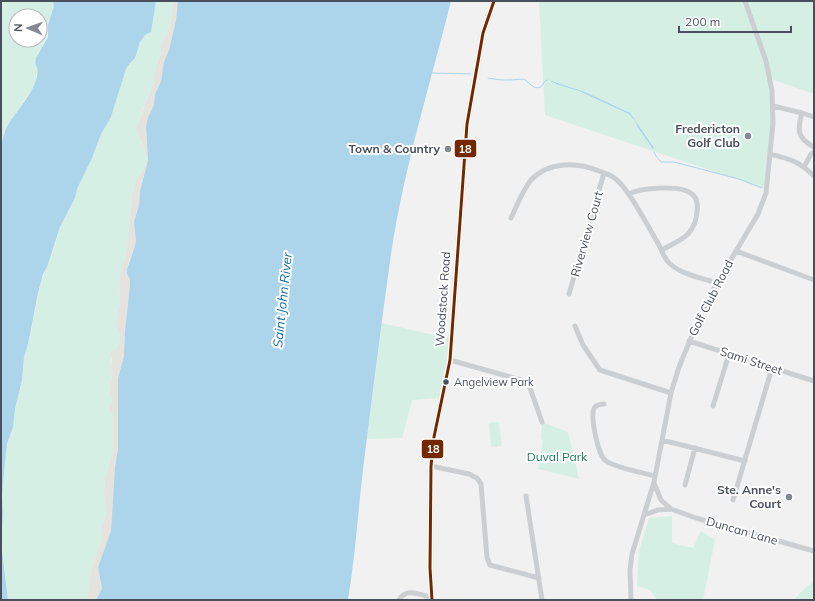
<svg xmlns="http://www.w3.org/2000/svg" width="815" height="601" viewBox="0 0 815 601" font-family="Mulish,sans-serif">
<rect width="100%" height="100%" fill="#f1f1f1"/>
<path fill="#d6efe4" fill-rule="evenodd" d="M1 1H53L54 6 48 25 47 37 36 58 35 63 37 66 36 83 9 123 1 146ZM16 16H40V40H16Z
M156 1H173L171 24 161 46V53L156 67 154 81 138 121 137 133 142 143 147 160 143 171 140 174 132 196 127 251 119 279 120 303 116 323 120 336 119 345 115 350 111 352 112 376 109 390 112 398V402L108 410 113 414V450L105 479 104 493 107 512 103 524 101 541 91 571 87 600H8L1 536 3 515 2 496 7 444 13 427 15 409 22 380 24 357 28 344 41 282 55 245 60 227 75 198 77 189 92 158 95 147 104 128 111 117 126 69 130 63 135 58 140 42 145 35 151 32Z
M539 1H814V94L771 79 773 106 766 189 545 115Z
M382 323 451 339 442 398 412 400 402 438 367 439Z
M499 422 502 446 491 447 489 423Z
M542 422 568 432 579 479 538 469 543 441 541 438Z
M672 516V543L693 548 701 531 715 540 703 600H657L650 590 637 586 639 551 649 518Z
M814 582V600H793L807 586Z"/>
<path fill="#e4e3de" d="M173 1H178L176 20 169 50 164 62 161 81 155 94 154 105 148 117 146 127 148 160 140 191 139 205 134 222 136 240 135 246 128 264 127 274 130 279V285L125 331 124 356 118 378V449L115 467 111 532 98 567 102 590 96 600H87L91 571 101 541 102 526 107 512 104 493 105 479 113 450V414L108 410 112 402V398L109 390 112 376 111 371 112 359 110 354 111 352 115 350 119 345 120 336 116 323 120 303 119 279 127 251 132 196 137 178 143 171 147 160 142 143 137 133 136 128 154 81 156 67 161 53V46L171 24Z"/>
<path fill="#acd4eb" d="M53 1H156L151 32 145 35 140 42 135 58 130 63 126 69 111 117 101 134 92 158 77 189 75 198 60 227 47 267 43 274 38 293 28 344 24 357 22 380 15 409 13 427 7 444 5 462 2 496 3 515 1 542 8 600H1V146C3 139 5 129 9 123 18 109 46 79 35 63L36 58 48 37V25L54 6Z
M178 1H451C430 85 404 168 391 254 381 326 372 398 363 469 358 513 355 557 348 600H96L102 589 98 567 111 531 115 467 118 449V378L124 356 125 331 130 285V279L127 274V269L135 246 136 240 134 222 139 205 140 191 148 160 146 127 148 117 154 105 155 94 161 81 164 62 169 50 176 20Z
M557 83 585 92 630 113 654 148 653 149 639 129 635 121 629 114 579 91 556 84Z"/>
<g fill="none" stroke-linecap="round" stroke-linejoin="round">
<path stroke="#acd4eb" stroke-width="1" d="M432 73 471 74
M488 78C503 81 509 80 524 79 530 83 533 90 541 87L545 81 547 80
M551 81 558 84
M654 152 656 156 661 162H674L739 179 762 188"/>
<path stroke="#cccfd2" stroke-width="5" d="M773 106 802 113
M814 117 802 113C797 130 797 138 814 147
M770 154C790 159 799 161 814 176
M804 167 811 154 814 152
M629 194C641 188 681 184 692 194 697 198 698 205 697 211 697 219 693 228 688 234 681 241 670 245 662 250
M511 218C517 206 522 191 531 180 549 161 577 162 599 171 607 174 614 176 620 183 634 198 648 227 659 245 662 251 664 258 669 263 682 275 702 278 717 283
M736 251 814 280
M569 294 604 173
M575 326 583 345 600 370 671 393
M689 341 814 381
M450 360 521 380 530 388 542 422
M604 404C601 404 598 404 595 407 589 414 598 454 605 460 612 467 644 473 655 476
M713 406 729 354
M662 440 745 461
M431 466 469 474 477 478 481 484 487 558 490 565 539 578
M654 483 661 500 671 509 696 518 814 551
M685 485 695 448
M526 496 542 600
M733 500 772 368
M644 515 658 510 671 509
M399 600C406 587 421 595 432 598
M631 600 630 570 632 554 654 482 671 393 679 367 700 316 717 283 758 214 766 193 773 123 772 91 766 61 745 1"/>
<path stroke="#c8cbce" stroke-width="6" d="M432 600 430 568 431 466 434 437 450 360 467 124 483 33 494 1"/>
<defs>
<path id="bus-1" d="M432 600 430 568 431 466 434 437 450 360 467 124 483 33 494 1"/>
</defs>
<use href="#bus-1" stroke="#fff" stroke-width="6"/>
<use href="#bus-1" stroke="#742800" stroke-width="3"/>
</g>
<g fill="#838891" stroke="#fff" stroke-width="1.5">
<circle cx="748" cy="136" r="4"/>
<circle cx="448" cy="149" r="4"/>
<circle cx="789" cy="497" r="4"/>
</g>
<circle fill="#48505d" stroke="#fff" stroke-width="1.5" cx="446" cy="382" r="3.5"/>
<g text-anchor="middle" stroke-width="4" stroke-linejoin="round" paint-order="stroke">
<g font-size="11" fill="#48505d" stroke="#fff" text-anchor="start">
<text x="454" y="386">Angelview Park</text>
</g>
<g font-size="12" font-weight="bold" fill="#48505d" stroke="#fff" text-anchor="end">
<text x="740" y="133">Fredericton<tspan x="740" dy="14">Golf Club</tspan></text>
<text x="440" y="153">Town &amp; Country</text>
<text x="781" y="494">Ste. Anne's<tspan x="781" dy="14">Court</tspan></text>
</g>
<g font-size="12" fill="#48505d" stroke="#fff">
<text transform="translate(587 234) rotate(-74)" y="4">Riverview Court</text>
<text transform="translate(711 298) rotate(-63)" y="4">Golf Club Road</text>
<text transform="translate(443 299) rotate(-86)" y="4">Woodstock Road</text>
<text transform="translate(751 361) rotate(18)" y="4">Sami Street</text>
<text transform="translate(742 531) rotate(16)" y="4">Duncan Lane</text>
</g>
<g font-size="12" fill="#1b7c5b" stroke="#fff">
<text x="557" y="461">Duval Park</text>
</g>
<g font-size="13" font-style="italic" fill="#126fa6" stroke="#fff">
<text transform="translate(282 300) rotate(-84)" y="5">Saint John River</text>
</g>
</g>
<g stroke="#fff" stroke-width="1.5">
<rect x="454" y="139" width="23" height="19" rx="4" fill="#742800"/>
<rect x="421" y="439" width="23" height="20" rx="4" fill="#742800"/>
</g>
<g font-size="11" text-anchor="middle" font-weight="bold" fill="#fff">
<text x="465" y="153">18</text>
<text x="433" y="453">18</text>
</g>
<rect width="815" height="601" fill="none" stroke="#48505d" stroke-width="4"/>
<g transform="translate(28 28) rotate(272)"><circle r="19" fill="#ffffff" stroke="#b6b9be"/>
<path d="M0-3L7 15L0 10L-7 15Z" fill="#838891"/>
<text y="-6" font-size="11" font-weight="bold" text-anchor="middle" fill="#48505d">N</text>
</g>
<path d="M679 26v6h112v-6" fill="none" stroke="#48505d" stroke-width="2"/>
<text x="685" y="26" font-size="12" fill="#48505d" stroke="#ffffff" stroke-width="3" paint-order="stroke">200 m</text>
</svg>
